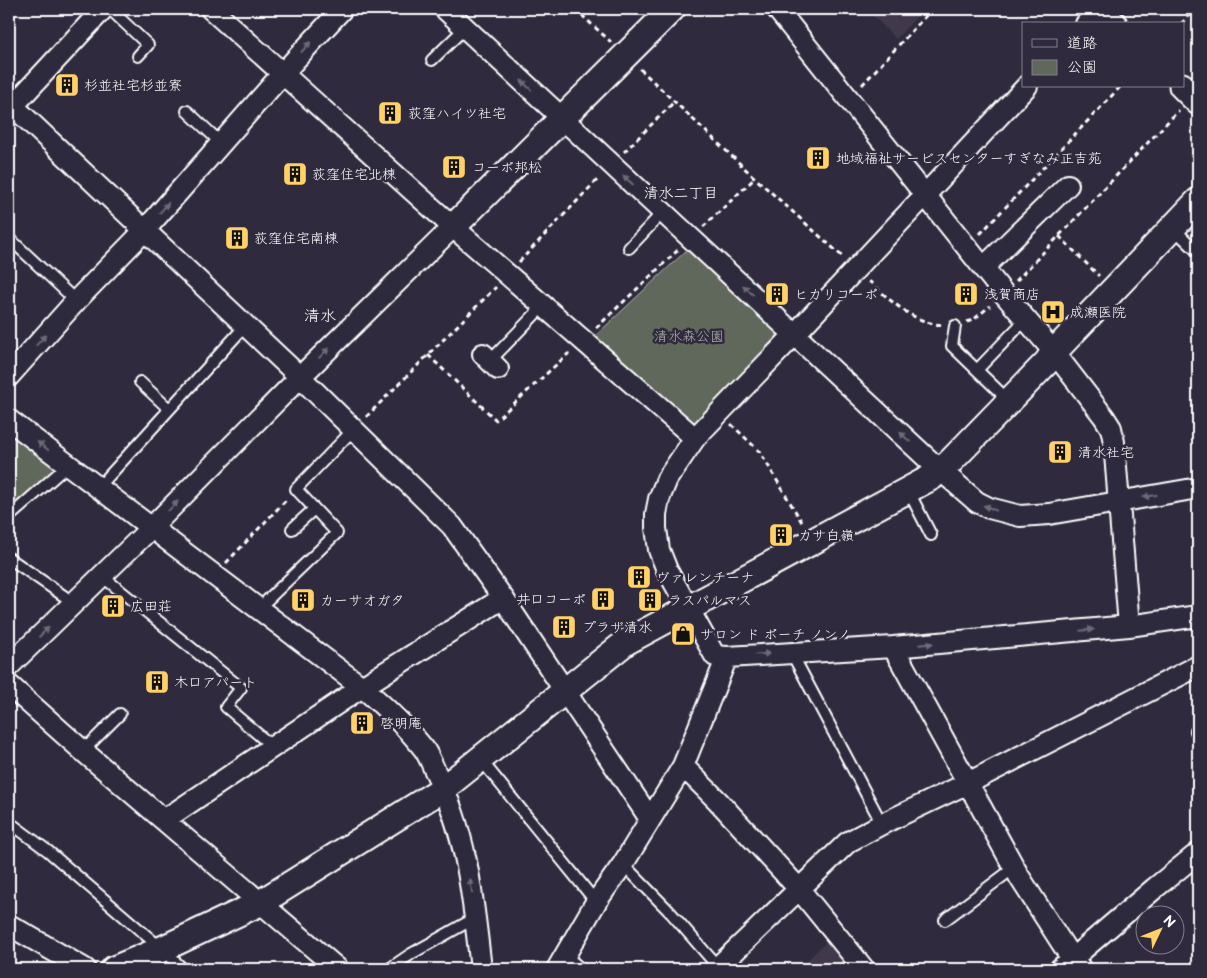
<svg xmlns="http://www.w3.org/2000/svg" width="1207" height="978" viewBox="0 0 1207 978" font-family="'Balsamiq Sans','Klee One',sans-serif">
<rect width="100%" height="100%" fill="#2f2a3d"/>
<filter id="ink" filterUnits="userSpaceOnUse"><feTurbulence type="fractalNoise" baseFrequency=".02" numOctaves="2"/><feDisplacementMap in="SourceGraphic" scale="10" xChannelSelector="R" yChannelSelector="G"/><feConvolveMatrix kernelMatrix="1 2 1 2 8 2 1 2 1" color-interpolation-filters="sRGB"/></filter>
<g filter="url(#ink)">
<path fill="#43394c" d="M867 9H924L896 39Z
M828 940 854 969H799Z"/>
<path fill="#60685b" stroke="#b0b4ad" d="M689 248 783 338 697 425 593 338Z
M9 431 54 464V469L17 504 9 497Z"/>
<g fill="none" stroke-linecap="round" stroke-linejoin="round">
<defs>
<path id="service" d="M110 9 148 45 138 56
M432 60 465 28
M187 111 221 143
M1173 228 1198 252
M9 238 76 301
M629 248 663 212
M955 326 952 346 1009 401
M490 361 543 306
M977 370 1026 319
M140 382 169 409
M98 488 246 325
M908 490 931 535
M9 517 68 465
M292 529 314 509
M9 558 74 603
M102 576 241 688 226 707 273 747
M258 609 337 533 296 489 354 429
M791 652 882 824
M1196 731 1198 730
M83 751 120 714
M481 760 596 902
M9 822 48 851 162 949 183 969
M623 864 671 913 718 967
M945 920 1015 867
M565 955 581 969
M389 969 411 954 475 918"/>
<path id="minor" d="M211 9 453 227 695 438
M445 9 930 461 977 502 989 508 1020 516 1049 514 1198 488
M777 9 1004 294 1054 352 1104 417 1111 428 1114 442 1129 626
M1086 24 1101 9
M1027 86 795 334 695 438 667 479 659 499 656 514V528L659 550 667 570 715 656 727 657 893 647 1129 626 1198 616
M9 102 13 106 103 9
M9 111 13 106 300 377 452 526 503 598 650 819
M984 267 1068 185
M483 354 498 369
M9 376 76 301 145 230 283 73 342 9
M9 420 362 687C384 706 406 726 424 749 429 756 432 765 436 773 468 835 473 901 481 969
M893 647 1020 878 1072 959 1081 969
M9 666 151 528 300 377 453 227
M9 685 83 751 338 969
M683 766 718 801 799 889 864 969
M164 820 362 687 503 598
M9 925 85 969
M557 969 596 902 623 864 683 766 727 657
M716 969 848 842 882 824 968 783 1198 666
M1060 969 1155 888 1198 853"/>
<path id="tertiary" d="M1097 9 1114 24
M1182 86 1198 102
M453 227 672 9
M114 969 162 949 260 903 444 788 626 642 932 477 950 462 1047 362 1054 352 1198 201"/>
</defs>
<use href="#service" stroke="#fff" stroke-width="14"/>
<use href="#minor" stroke="#fff" stroke-width="24"/>
<use href="#tertiary" stroke="#fff" stroke-width="29"/>
<path stroke="#fff" stroke-width="3" stroke-dasharray="5 4" stroke-linecap="butt" d="M575 9 611 42
M1181 24 1195 9
M640 69 755 178 842 256
M862 85 932 9
M624 152 675 101
M703 227 755 178
M980 234 1121 86
M1059 236 1099 276
M519 262 599 178
M869 281C891 301 913 323 943 325
M1016 281 1179 110
M967 322 973 320 990 306
M596 328 678 250
M428 355 496 420 569 353
M366 417 496 287
M731 424 760 452 803 524
M226 563 287 499"/>
<use href="#service" stroke="#2f2a3d" stroke-width="10"/>
<use href="#minor" stroke="#2f2a3d" stroke-width="20"/>
<use href="#tertiary" stroke="#2f2a3d" stroke-width="25"/>
</g>
<defs><path id="oneway-solid" d="M-6-.8H1V-3.2L6.5 0L1 3.2V.8H-6Z" transform="scale(1.25)"/></defs>
<g fill="#6d6a77">
<use href="#oneway-solid" transform="translate(306 47) rotate(-47)"/>
<use href="#oneway-solid" transform="translate(526 85) rotate(-137)"/>
<use href="#oneway-solid" transform="translate(628 180) rotate(-138)"/>
<use href="#oneway-solid" transform="translate(164 208) rotate(-49)"/>
<use href="#oneway-solid" transform="translate(748 290) rotate(-137)"/>
<use href="#oneway-solid" transform="translate(41 340) rotate(-48)"/>
<use href="#oneway-solid" transform="translate(324 353) rotate(-44)"/>
<use href="#oneway-solid" transform="translate(905 437) rotate(-137)"/>
<use href="#oneway-solid" transform="translate(43 446) rotate(-143)"/>
<use href="#oneway-solid" transform="translate(1150 496) rotate(171)"/>
<use href="#oneway-solid" transform="translate(173 506) rotate(-46)"/>
<use href="#oneway-solid" transform="translate(990 508) rotate(-158)"/>
<use href="#oneway-solid" transform="translate(1087 630) rotate(-5)"/>
<use href="#oneway-solid" transform="translate(44 632) rotate(-44)"/>
<use href="#oneway-solid" transform="translate(926 644) rotate(-5)"/>
<use href="#oneway-solid" transform="translate(763 654) rotate(-4)"/>
<use href="#oneway-solid" transform="translate(471 886) rotate(-99)"/>
</g>
</g>
<defs>
<symbol id="building-square" viewBox="-11 -11 22 22"><rect x="-9" y="-9" width="18" height="18" rx="4" fill="#ffd166" stroke="#2f2a3d"/><path d="M-4-6H4V6H1V3H-1V6H-4ZM-2.5-4.3h1.7v1.8h-1.7ZM.8-4.3h1.7v1.8H.8ZM-2.5-1h1.7V.8h-1.7ZM.8-1h1.7V.8H.8Z" fill="#111"/></symbol>
<symbol id="hospital-square" viewBox="-11 -11 22 22"><rect x="-9" y="-9" width="18" height="18" rx="4" fill="#ffd166" stroke="#2f2a3d"/><path d="M-5-5h3v3.5h4V-5h3V5h-3V1.5h-4V5h-3Z" fill="#111"/></symbol>
<symbol id="shop-square" viewBox="-11 -11 22 22"><rect x="-9" y="-9" width="18" height="18" rx="4" fill="#ffd166" stroke="#2f2a3d"/><path d="M-5-2.5h2.3a2.7 3.5 0 0 1 5.4 0H5L5.5 6h-11ZM-1.5-2.5h3a1.5 2.3 0 0 0-3 0Z" fill="#111"/></symbol>
</defs>
<g fill-rule="evenodd">
<use href="#building-square" x="53" y="71" width="28" height="28"/>
<use href="#building-square" x="376" y="99" width="28" height="28"/>
<use href="#building-square" x="804" y="144" width="28" height="28"/>
<use href="#building-square" x="440" y="153" width="28" height="28"/>
<use href="#building-square" x="281" y="160" width="28" height="28"/>
<use href="#building-square" x="223" y="224" width="28" height="28"/>
<use href="#building-square" x="763" y="280" width="28" height="28"/>
<use href="#building-square" x="952" y="280" width="28" height="28"/>
<use href="#hospital-square" x="1039" y="298" width="28" height="28"/>
<use href="#building-square" x="1046" y="438" width="28" height="28"/>
<use href="#building-square" x="767" y="521" width="28" height="28"/>
<use href="#building-square" x="625" y="563" width="28" height="28"/>
<use href="#building-square" x="589" y="585" width="28" height="28"/>
<use href="#building-square" x="289" y="586" width="28" height="28"/>
<use href="#building-square" x="636" y="586" width="28" height="28"/>
<use href="#building-square" x="99" y="592" width="28" height="28"/>
<use href="#building-square" x="550" y="613" width="28" height="28"/>
<use href="#shop-square" x="669" y="620" width="28" height="28"/>
<use href="#building-square" x="143" y="668" width="28" height="28"/>
<use href="#building-square" x="348" y="709" width="28" height="28"/>
</g>
<g text-anchor="middle" stroke-width="5" stroke-linejoin="round" paint-order="stroke">
<g font-size="14" fill="#fff" stroke="#2f2a3d" text-anchor="start">
<text x="84" y="90">杉並社宅杉並寮</text>
<text x="408" y="118">荻窪ハイツ社宅</text>
<text x="836" y="163">地域福祉サービスセンターすぎなみ正吉苑</text>
<text x="472" y="172">コーポ邦松</text>
<text x="312" y="179">荻窪住宅北棟</text>
<text x="254" y="243">荻窪住宅南棟</text>
<text x="794" y="299">ヒカリコーポ</text>
<text x="984" y="299">浅賀商店</text>
<text x="1070" y="317">成瀬医院</text>
<text x="1078" y="457">清水社宅</text>
<text x="798" y="540">カサ白嶺</text>
<text x="656" y="582">ヴァレンチーナ</text>
<text x="586" y="604" text-anchor="end">井口コーポ</text>
<text x="320" y="605">カーサオガタ</text>
<text x="668" y="605">ラスパルマス</text>
<text x="130" y="611">広田荘</text>
<text x="582" y="632">プラザ清水</text>
<text x="700" y="639">サロン ド ポーチ ノンノ</text>
<text x="174" y="687">木口アパート</text>
<text x="380" y="728">啓明庵</text>
</g>
<g font-size="14" fill="#b0b4ad" stroke="#2f2a3d">
<text x="689" y="341">清水森公園</text>
</g>
<g font-size="15" fill="#fff" stroke="#2f2a3d">
<text x="681" y="198">清水二丁目</text>
</g>
<g font-size="16" fill="#fff" stroke="#2f2a3d">
<text x="320" y="321">清水</text>
</g>
</g>
<rect width="1207" height="978" fill="none" stroke="#2f2a3d" stroke-width="30"/>
<rect x="15" y="15" width="1177" height="948" fill="none" stroke="#fff" stroke-width="2" filter="url(#ink)"/>
<rect x="1022" y="22" width="162" height="65" fill="#2f2a3d" stroke="#827f8b"/>
<rect x="1032" y="39" width="25" height="8" fill="#2f2a3d" stroke="#827f8b"/>
<text x="1067" y="48" font-size="15" fill="#ffffff">道路</text>
<rect x="1032" y="60" width="25" height="15" fill="#60685b" stroke="#827f8b"/>
<text x="1067" y="72" font-size="15" fill="#ffffff">公園</text>
<g transform="translate(1160 930) rotate(47)"><circle r="24" fill="#2f2a3d" stroke="#827f8b"/>
<path d="M0-4L9 19L0 12L-9 19Z" fill="#ffd166"/>
<text y="-8" font-size="14" font-weight="bold" text-anchor="middle" fill="#ffffff">N</text>
</g>
</svg>
